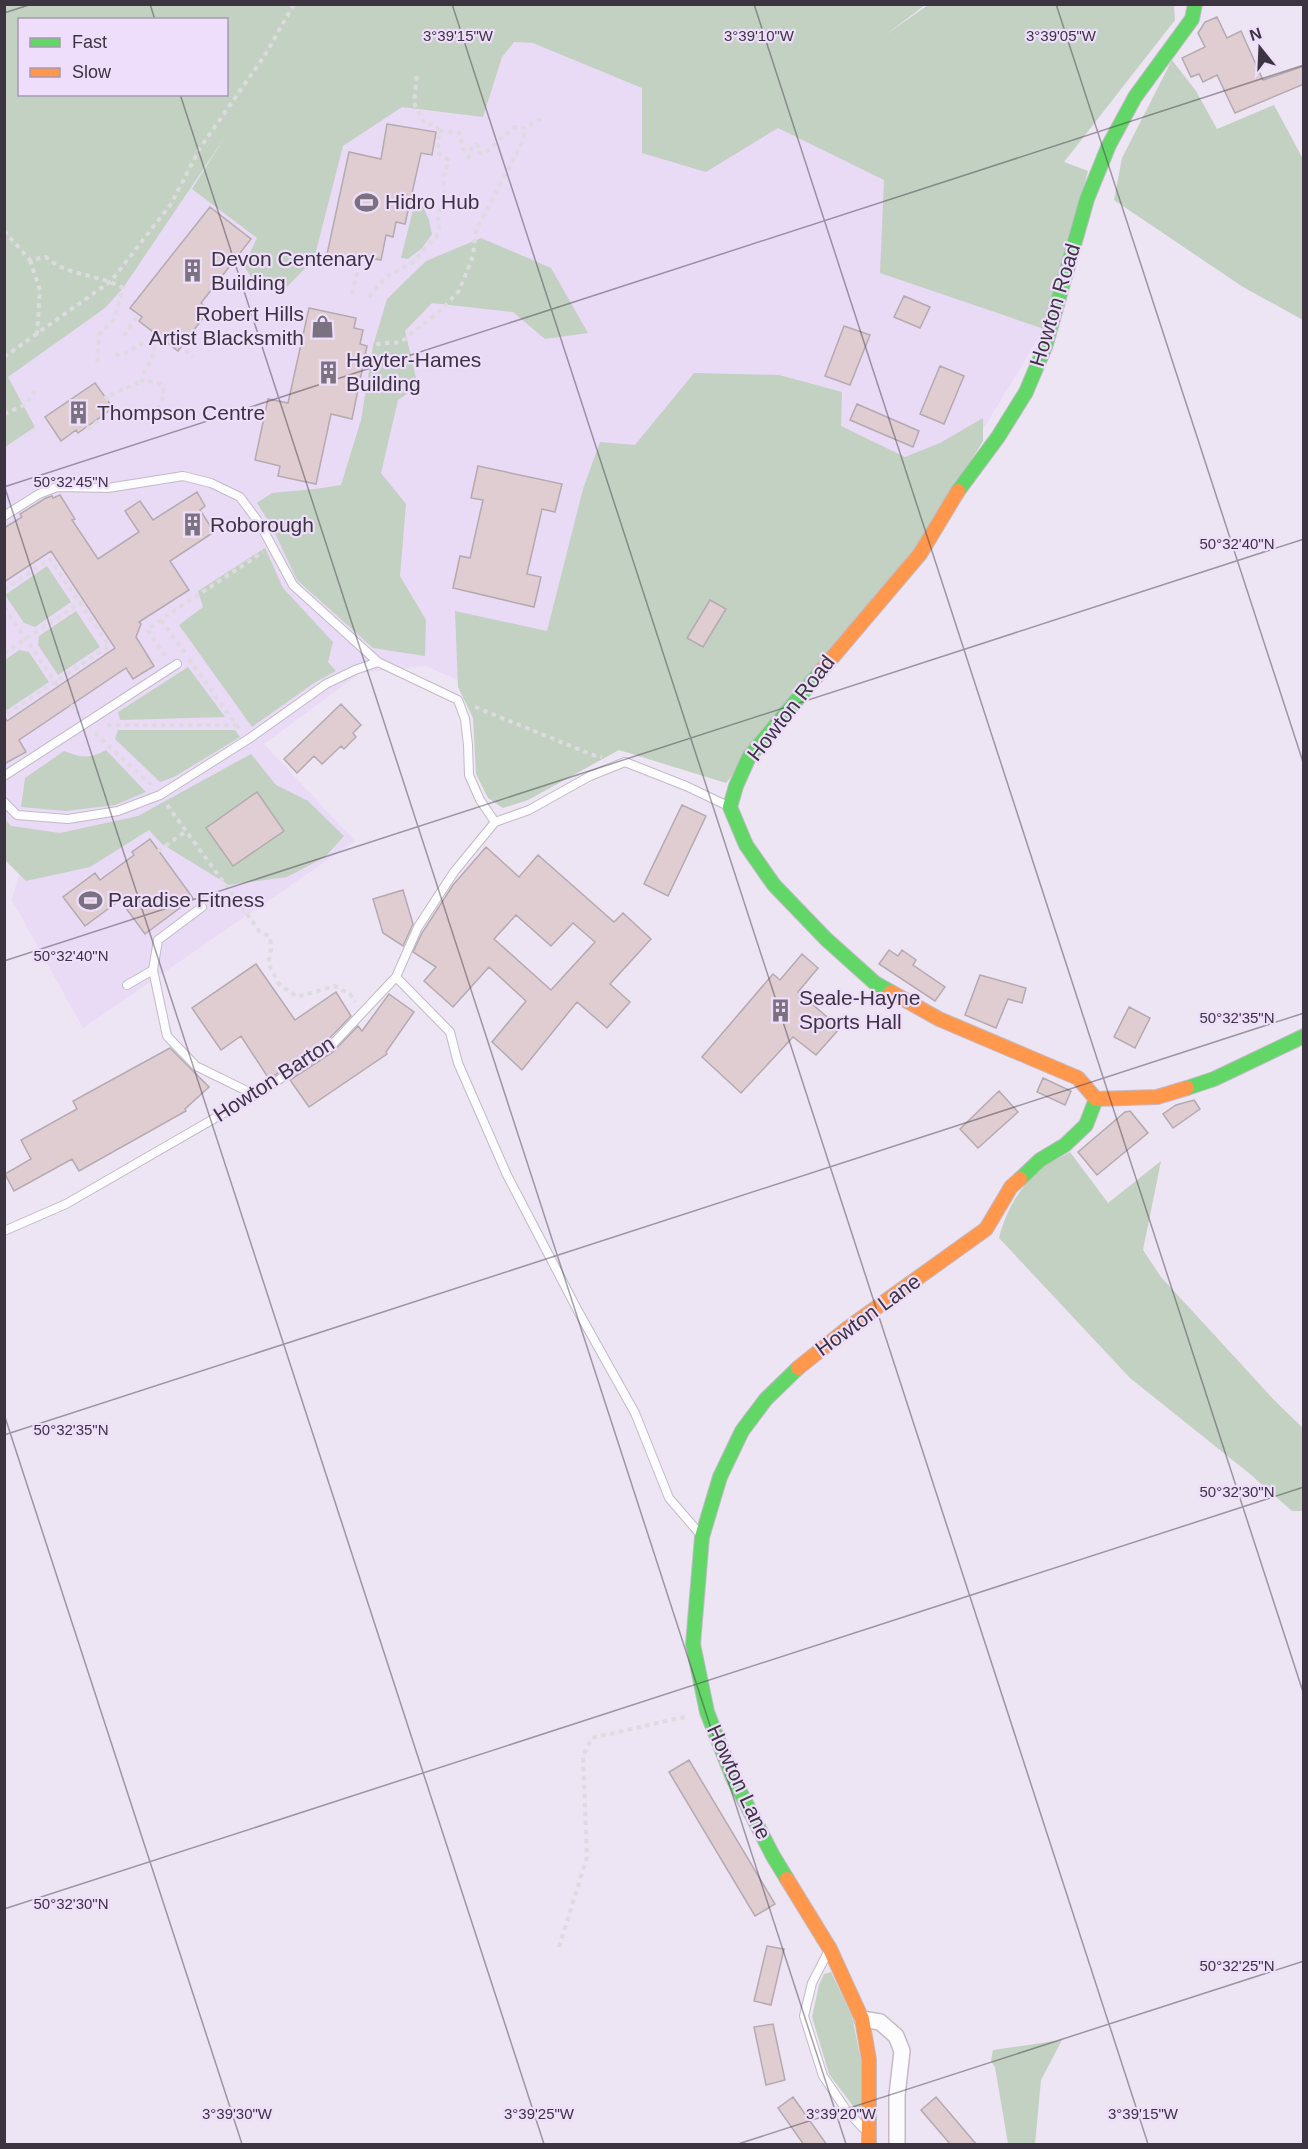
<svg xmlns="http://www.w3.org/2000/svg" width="1308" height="2149" viewBox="0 0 1308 2149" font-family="Arial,sans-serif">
<rect width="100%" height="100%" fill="#ede4f4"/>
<path fill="#e9daf5" d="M371 5 1064 162 1088 171 1044 329 912 546 586 737 426 666 360 673 264 744 355 841 83 1028 12 900 19 874 5 860 4 447 35 427 8 377 105 307 123 288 245 107Z"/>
<path fill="#c2d1c1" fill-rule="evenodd" d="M5 5H925L884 36 928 5H1174L1175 20 1064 162 1088 171 1044 329 880 273 884 180 778 128 706 172 642 153V88L533 43 514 42 502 57 483 117 402 107 343 146 314 259 283 291 257 286 244 266 257 238 192 189 225 137 123 288 105 308 8 377 35 427 5 447ZM20 20H226V94H20Z
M1172 60 1196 91 1217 129 1274 105 1303 159V320L1243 287 1114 200 1122 158Z
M415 202 422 204 429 220 432 234 422 248 408 259 401 258Z
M481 238 551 268 588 333 545 339 513 312 432 303 405 331 418 386 398 400 381 473 406 504 400 576 426 620 425 656 373 648 297 580 271 525 257 503 272 493 315 489 341 485 361 420 373 346 387 299 426 261Z
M694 373 779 375 842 392 841 426 905 457 940 443 983 418V441L916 549 726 783 619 750 528 800 503 808 488 798 476 774 473 718 458 687 455 611 547 631 583 489 600 442 635 445Z
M265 548 283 588 333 642 328 662 336 671 314 683 252 727 179 625 203 607 198 591Z
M47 566 71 602 35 627 24 623 5 595Z
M76 611 100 647 58 675 38 645 39 636Z
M19 650 29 652 49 682 7 710 4 707 5 660Z
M188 667 225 717 120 720 118 712Z
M118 730H235L240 737 174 777 160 782 115 739Z
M106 750 146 792 115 805 66 811 21 807 25 778 64 751C81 758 90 759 106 750Z
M251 754 276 785 308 801 344 836 325 857 287 877 229 885 162 844 149 830 90 867 26 881 5 860 4 818 11 826 60 833 138 816Z
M1070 1152 1108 1203 1161 1161 1143 1250 1161 1277 1275 1401 1303 1428V1511H1292L1250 1474 1130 1378 999 1238C1005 1213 1018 1190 1037 1172 1046 1163 1060 1158 1070 1152Z
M831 1972 852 2016 861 2061 863 2106 856 2110 829 2074 812 2017 819 1985 824 1974Z
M1062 2040 1041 2080 1035 2144H1008L995 2067 991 2061 993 2050Z"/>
<path fill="#dfcdd1" stroke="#b4aaaf" stroke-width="1.5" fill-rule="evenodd" d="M1217 17 1227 38 1241 31 1263 80 1304 66V84L1235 113 1217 75 1203 82 1199 74 1191 77 1182 58 1205 47 1198 33 1205 22Z
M387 124 436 132 432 155 421 153 405 224 396 222 393 237 386 235 381 260 350 254 348 263 326 259 349 152 381 159Z
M210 207 251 239 201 303 209 310 178 351 139 321 142 317 130 308Z
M904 296 930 307 920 328 894 317Z
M309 308 356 318 354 328 363 330 360 344 367 346 352 419 331 414 316 484 278 476 280 466 255 460 268 399 288 403Z
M844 326 870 335 850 385 825 376Z
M940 366 964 376 944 424 920 414Z
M95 383 113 408 78 433 76 430 61 441 45 417Z
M857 404 919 431 913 447 850 420Z
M478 466 562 484 555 512 542 509 527 574 541 577 534 607 453 588 460 556 470 558 483 500 471 498Z
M197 492 205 506 200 510 214 532 170 561 189 590 139 622 141 624 136 637 154 666 133 679 126 668 19 740 26 752 4 764V716L7 721 115 648 51 551 4 582V528L22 517 20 514 46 498 52 496 53 498 60 495 75 519 72 520 98 559 139 532 125 511 140 501 153 520Z
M710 600 726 609 703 647 687 638Z
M341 704 361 725 353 733 356 737 344 749 341 746 322 764 314 756 297 773 284 759Z
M257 792 284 831 233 866 206 828Z
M682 805 706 816 668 896 644 884Z
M150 839 193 898 145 934 120 900 85 926 63 897 95 873 100 880 134 855 132 852Z
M486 847 519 877 538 855 614 922 623 913 651 939 610 984 630 1002 607 1028 577 1002 522 1070 492 1042 526 1001 489 967 453 1007 424 981 436 967 413 952 422 933 453 885ZM516 915 551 946 573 923 595 942 551 990 494 939Z
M403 890 413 924 403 946 383 933 373 899Z
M889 950 898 956 902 950 916 960 913 965 945 987 935 1001 879 964Z
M802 954 818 968 798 992 840 1028 816 1055 793 1037 741 1093 702 1057 773 974 780 980Z
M256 964 295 1020 336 992 351 1016 326 1042 269 1079 241 1036 221 1050 192 1008Z
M980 975 1026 988 1022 1003 1008 999 996 1028 965 1015Z
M389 994 414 1012 386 1052 387 1054 309 1107 290 1080 333 1052 358 1026 362 1031Z
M1129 1007 1150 1018 1135 1048 1114 1037Z
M170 1048 209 1087 185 1109 186 1111 79 1171 72 1159 14 1191 5 1174 31 1159 21 1140 77 1109 73 1101Z
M1043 1078 1071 1091 1065 1105 1037 1092Z
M999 1091 1018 1112 978 1148 960 1129Z
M1194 1100 1200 1109 1173 1128 1163 1114 1176 1105Z
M1130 1111 1148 1133 1097 1175 1078 1152 1125 1112Z
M689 1760 775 1904 755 1916 669 1772Z
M767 1946 784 1949 771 2005 754 2001Z
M773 2024 785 2080 766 2085 754 2027Z
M793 2097 827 2145H804L778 2108Z
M936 2097 977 2145H951L921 2110Z"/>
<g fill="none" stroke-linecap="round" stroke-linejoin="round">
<defs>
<path id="lane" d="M4 516 39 494 57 487 108 488 183 476 211 483 240 497 260 524 293 585 378 662 458 700 465 719 468 745 469 775 480 800 495 822 529 810 590 776 625 762 686 786 728 806
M4 776 177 664
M4 802 17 815 68 819 118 811 160 795 250 738 326 684 355 670 378 662
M202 907 158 940 153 970 167 1036 196 1066 255 1095
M396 977 450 1032 458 1063 507 1175 578 1311 635 1413 669 1498 700 1534
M127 985 153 970
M4 1231 66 1204 255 1095 330 1047 396 977 418 927 454 872 495 822
M827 1954 812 1983 804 2016 823 2076 847 2111 863 2128"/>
<path id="street" d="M862 2019 880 2022 896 2036 902 2051 897 2095V2144"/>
<path id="fast" d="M958 491 998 437 1026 392 1045 347 1087 199 1109 145 1135 97 1192 19 1195 4
M820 672 749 757 736 786 730 807 746 845 774 885 826 939 875 983 891 992
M1187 1088 1214 1079 1304 1036
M1020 1179 1040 1160 1065 1145 1086 1125 1096 1099
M787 1879 773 1856 733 1778 707 1712 693 1644 702 1537 720 1477 742 1431 766 1399 798 1368"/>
<path id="slow" d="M820 672 920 554 958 491
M891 992 939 1019 1078 1078 1096 1099 1157 1097 1187 1088
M798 1368 848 1328 986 1229 1011 1187 1020 1179
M787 1879 830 1949 862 2019 869 2060V2144"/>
</defs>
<use href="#lane" stroke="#c2bbc7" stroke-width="10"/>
<use href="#street" stroke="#c2bbc7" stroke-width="18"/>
<use href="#fast" stroke="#c2bbc7" stroke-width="16"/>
<use href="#slow" stroke="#c2bbc7" stroke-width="16"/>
<path stroke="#dedbe0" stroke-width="4" stroke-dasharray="4.5 4.5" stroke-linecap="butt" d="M439 131 460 133 462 147 469 157 473 145 476 144 480 147V153L484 154 514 127 524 128 541 119
M4 231 30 260 46 257C66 276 99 274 123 288L114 319 99 335 97 366
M30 260 40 290 37 334
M352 294 361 256
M369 297 386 277 412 263 436 237 439 227 438 215 445 197 443 178 449 160 438 153 439 131 436 125 425 124 414 103 417 73
M124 336 138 314
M376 344 401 342 440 311 459 291 473 256 476 230 524 139V128
M185 350 193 356
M115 355 128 352 146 341 153 342 155 352 145 370 142 381 157 382 163 386C166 402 155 411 145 423
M4 357 111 281 171 204 200 148 265 55 294 4
M4 414 26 404 37 388
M87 429 115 409 106 397 142 381
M4 590 50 559 109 646 4 716
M4 607 58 686
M161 620 185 653
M4 653 83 601
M165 656 147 629 263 552
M189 659 236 725 242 730
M71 705 78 714
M475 707 593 755 602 757
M107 725H236
M95 733 151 785
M167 805 260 932 270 937 271 949 268 963 279 984 297 997 335 986 350 994 355 1002
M158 851 185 832
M559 1947 587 1857 583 1756 592 1738 688 1716"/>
<use href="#lane" stroke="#fcfbfd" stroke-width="8"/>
<use href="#street" stroke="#fcfbfd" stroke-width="15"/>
<use href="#fast" stroke="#63d668" stroke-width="14"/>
<use href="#slow" stroke="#ff974d" stroke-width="14"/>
</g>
<path fill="none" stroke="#3c3541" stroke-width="1.5" stroke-opacity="0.45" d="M150 4 155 20M452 4 1148 2144M754 4 1304 1695M1056 4 1304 765M4 13 32 4M180 94 846 2144M4 485 544 2144M4 487 1304 65M4 961 1304 539M4 1414 242 2144M4 1435 1304 1013M4 1909 1304 1487M738 2144 1304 1961"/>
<defs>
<symbol id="stadium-bare" viewBox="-9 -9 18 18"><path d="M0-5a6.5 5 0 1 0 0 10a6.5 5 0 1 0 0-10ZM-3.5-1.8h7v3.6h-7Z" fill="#7a7280" stroke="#eeddfb" stroke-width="2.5" paint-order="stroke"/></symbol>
<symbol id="building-bare" viewBox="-9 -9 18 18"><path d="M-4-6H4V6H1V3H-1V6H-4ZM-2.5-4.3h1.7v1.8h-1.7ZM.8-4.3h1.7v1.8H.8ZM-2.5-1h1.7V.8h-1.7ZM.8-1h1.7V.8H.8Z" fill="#7a7280" stroke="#eeddfb" stroke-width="2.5" paint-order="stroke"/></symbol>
<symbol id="shop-bare" viewBox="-9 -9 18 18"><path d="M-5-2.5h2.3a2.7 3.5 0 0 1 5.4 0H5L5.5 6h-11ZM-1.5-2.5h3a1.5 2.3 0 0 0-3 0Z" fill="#7a7280" stroke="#eeddfb" stroke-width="2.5" paint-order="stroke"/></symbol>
</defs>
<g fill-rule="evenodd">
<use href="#stadium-bare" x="350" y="186" width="33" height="33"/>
<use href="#building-bare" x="176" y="254" width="33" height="33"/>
<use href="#shop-bare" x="306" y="310" width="33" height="33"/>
<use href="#building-bare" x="312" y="356" width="33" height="33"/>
<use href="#building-bare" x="62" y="396" width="33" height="33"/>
<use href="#building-bare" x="176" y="508" width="33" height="33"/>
<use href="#stadium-bare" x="74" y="884" width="33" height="33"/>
<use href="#building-bare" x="764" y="994" width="33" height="33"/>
</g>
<g text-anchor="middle" stroke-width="4.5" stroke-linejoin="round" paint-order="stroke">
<g font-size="21" fill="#3c3541" stroke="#eeddfb" text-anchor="start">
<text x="385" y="209">Hidro Hub</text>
<text x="211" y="266">Devon Centenary<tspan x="211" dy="24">Building</tspan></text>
<text x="304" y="321" text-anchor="end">Robert Hills<tspan x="304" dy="24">Artist Blacksmith</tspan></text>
<text x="346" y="367">Hayter-Hames<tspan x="346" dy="24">Building</tspan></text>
<text x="97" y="420">Thompson Centre</text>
<text x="210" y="532">Roborough</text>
<text x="108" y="907">Paradise Fitness</text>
<text x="799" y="1005">Seale-Hayne<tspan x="799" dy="24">Sports Hall</tspan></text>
</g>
<g font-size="21" fill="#3c3541" stroke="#eeddfb">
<text transform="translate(1055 305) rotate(-73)" y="7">Howton Road</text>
<text transform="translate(791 708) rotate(-52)" y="7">Howton Road</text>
<text transform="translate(274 1079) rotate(-33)" y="7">Howton Barton</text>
<text transform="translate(868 1315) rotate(-36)" y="7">Howton Lane</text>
<text transform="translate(739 1782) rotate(65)" y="7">Howton Lane</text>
</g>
</g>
<g font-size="15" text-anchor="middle" fill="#3c3541" stroke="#eeddfb" stroke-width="4.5" stroke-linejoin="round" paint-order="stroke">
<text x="458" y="41">3°39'15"W</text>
<text x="759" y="41">3°39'10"W</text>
<text x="1061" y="41">3°39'05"W</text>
<text x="71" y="487">50°32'45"N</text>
<text x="1237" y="549">50°32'40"N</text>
<text x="71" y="961">50°32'40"N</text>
<text x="1237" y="1023">50°32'35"N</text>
<text x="71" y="1435">50°32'35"N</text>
<text x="1237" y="1497">50°32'30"N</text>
<text x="71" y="1909">50°32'30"N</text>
<text x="1237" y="1971">50°32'25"N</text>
<text x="237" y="2119">3°39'30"W</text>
<text x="539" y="2119">3°39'25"W</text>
<text x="841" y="2119">3°39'20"W</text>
<text x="1143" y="2119">3°39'15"W</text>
</g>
<rect width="1308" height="2149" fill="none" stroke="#3c3541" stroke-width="12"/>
<rect x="18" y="18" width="210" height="78" fill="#eeddfb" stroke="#a79ab1" stroke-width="1.5"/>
<rect x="30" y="38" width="30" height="9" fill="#63d668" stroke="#a79ab1" stroke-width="1.5"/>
<text x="72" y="48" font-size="18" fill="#3c3541">Fast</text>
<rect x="30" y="68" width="30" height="9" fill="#ff974d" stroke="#a79ab1" stroke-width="1.5"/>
<text x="72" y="78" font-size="18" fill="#3c3541">Slow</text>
<g transform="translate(1260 48) rotate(342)" stroke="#eeddfb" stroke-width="4.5" paint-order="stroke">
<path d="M0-4.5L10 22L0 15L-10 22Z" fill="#3c3541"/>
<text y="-9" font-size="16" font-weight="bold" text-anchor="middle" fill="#3c3541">N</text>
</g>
</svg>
